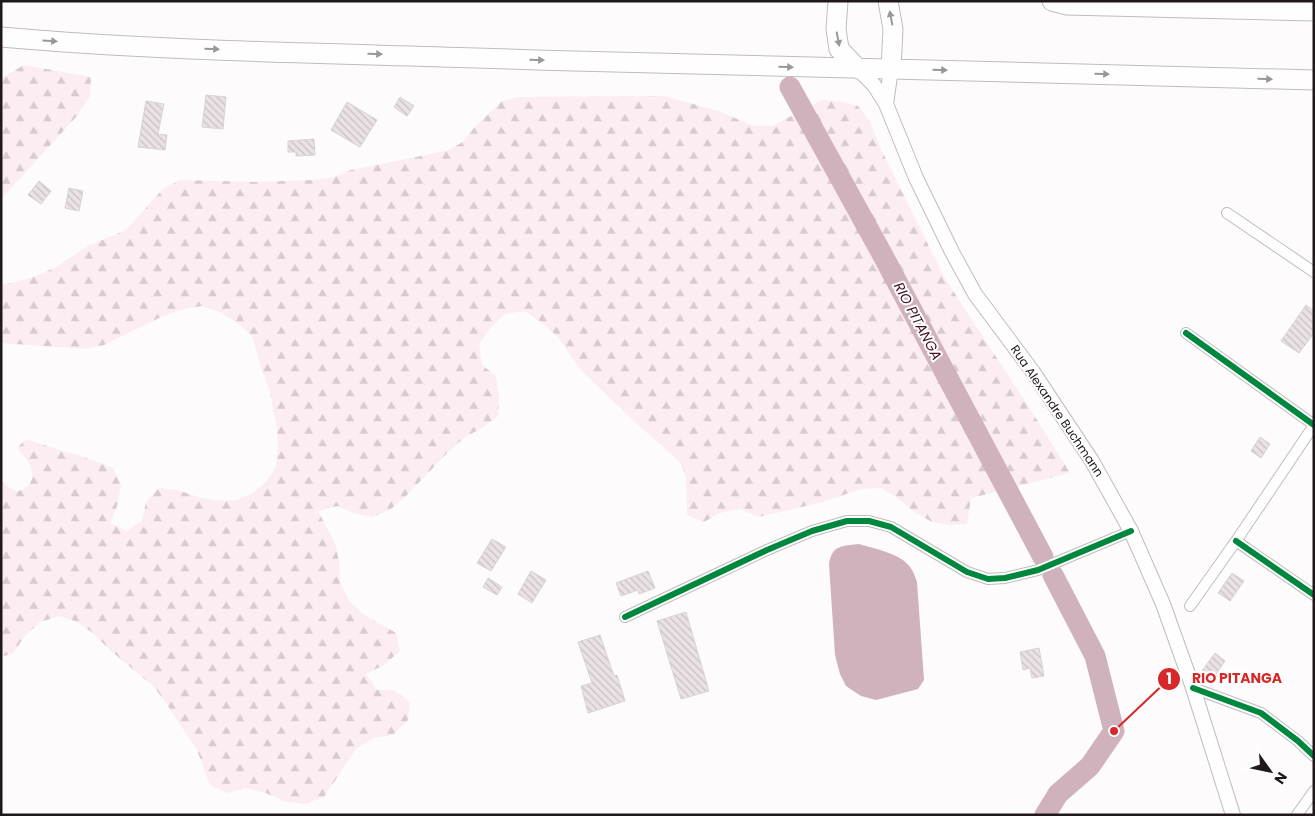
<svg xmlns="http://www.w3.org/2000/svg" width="1315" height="816" viewBox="0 0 1315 816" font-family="Poppins,sans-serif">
<defs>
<pattern id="forest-firs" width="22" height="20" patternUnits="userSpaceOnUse" patternTransform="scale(1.25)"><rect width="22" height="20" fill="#fcedf2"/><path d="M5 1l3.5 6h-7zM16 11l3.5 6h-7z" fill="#d8cbcf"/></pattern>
<pattern id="building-back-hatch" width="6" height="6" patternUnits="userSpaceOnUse" patternTransform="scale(1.25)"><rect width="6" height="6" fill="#eae1e4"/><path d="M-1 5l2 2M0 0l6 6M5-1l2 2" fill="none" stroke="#c8c0c3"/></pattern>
</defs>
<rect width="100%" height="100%" fill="#fdfbfc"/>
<path fill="url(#forest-firs)" d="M24 65 91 77 90 96 77 116 1 199V80L5 76Z
M664 96 719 111 753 126H772L822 100 843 102 858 106 870 122 881 149 944 277 1034 415 1070 473 971 498 967 524 951 525 932 522 913 511 899 499 881 488 861 489 823 502 759 517 740 509 720 513 704 522 687 515 686 477 680 462 637 424 581 370 557 336 542 323 525 311 505 314 490 328 479 345 482 365 496 376 499 397 498 416 482 428 465 437 449 451 407 495 391 509 373 517 354 513 337 506 318 511 335 543 339 562 340 583 349 601 363 614 396 633 400 651 384 665 366 674 377 690H394L410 702 408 720 393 735 373 738 356 749 324 797 304 804 284 801 266 793 246 788 227 793 210 785 197 750 166 703 154 687 110 650 94 634 78 622 59 616 40 622 25 636 13 653 1 657V481C6 485 12 491 18 491 28 490 34 480 32 471 31 463 23 455 17 448L24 441 29 440 59 450 78 455 113 468 121 486 117 506 110 523 127 531 142 521 146 502 159 488 177 490 195 496 213 500 233 501 250 495 266 482 276 466 278 446 277 428 273 409 270 391 262 371 252 336 236 322 220 312 201 306 181 310 161 317 104 345 84 349 1 343V285L21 281 39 275 56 267 88 246 126 230 163 189 180 180 256 182 313 180 333 177 351 170 446 151 463 142 474 128 502 101 517 97Z"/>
<path fill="#d0b2bc" d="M859 544C875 549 900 553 910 567 914 572 915 577 917 582L924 680 918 689 876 700 861 696 846 686 840 674 835 655 829 564C832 545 842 546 859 544Z"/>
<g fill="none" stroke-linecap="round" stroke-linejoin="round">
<path stroke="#d0b2bc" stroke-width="21" d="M790 87 881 252 1043 557
M1045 815 1058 794 1090 766 1114 731 1095 656 1053 575"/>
</g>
<path fill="url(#building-back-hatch)" stroke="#d8d3d5" d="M206 95 226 97 223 129 202 127Z
M400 97 414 106 407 116 394 107Z
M146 101 164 104 158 134 167 135 165 150 138 147Z
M347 102 377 120 360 147 331 130Z
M314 139 315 155 296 156V152H288V141Z
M39 181 51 191 41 204 28 195Z
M69 188 83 191 79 211 65 208Z
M1306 305 1314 311V333L1299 353 1281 341Z
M1260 437 1270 444 1261 458 1251 451Z
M492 539 506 547 491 571 477 563Z
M531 571 546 580 532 603 518 594Z
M648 571 655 588 639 594 638 590 621 596 616 583Z
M1232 573 1244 581 1230 601 1218 593Z
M488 578 502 587 497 595 483 587Z
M686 612 709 691 681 699 657 621Z
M600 635 614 676 617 675 625 701 588 713 581 686 592 683 578 642Z
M1039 648 1044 676 1032 678 1030 668 1023 670 1020 652Z
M1215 653 1225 661 1210 683 1199 675Z"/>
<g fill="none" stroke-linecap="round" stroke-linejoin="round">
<defs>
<path id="street" d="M1227 213 1314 272
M1186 333 1314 425
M1236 541 1314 595
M1190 606 1236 541 1314 425
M625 617 767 550 812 531 847 521H869L891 527 967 572 988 579 1005 578 1038 570 1131 531
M1193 688 1261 713 1298 741 1314 756
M1297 815 1314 791"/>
<path id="secondary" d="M858 69 874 85 886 104 916 178 952 252 975 294 1033 372 1092 461 1131 531 1163 604 1193 688 1233 815
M886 104 891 69"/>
<path id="highway" d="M838 1 836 29 839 49 858 69
M888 1 893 29 891 69
M1052 1 1067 5 1314 11
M1 37C159 51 318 53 476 58 755 67 1034 73 1314 80"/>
</defs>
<use href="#street" stroke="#c0bcbd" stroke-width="12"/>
<use href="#secondary" stroke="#c0bcbd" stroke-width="16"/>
<use href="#highway" stroke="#c0bcbd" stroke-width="21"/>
<use href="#street" stroke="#fffeff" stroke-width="10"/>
<use href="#secondary" stroke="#fffeff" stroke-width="14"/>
<use href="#highway" stroke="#fffeff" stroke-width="19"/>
<defs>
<path id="cycleway" d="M1186 333 1314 425
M1236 541 1314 595
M625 617 767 550 812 531 847 521H869L891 527 967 572 988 579 1005 578 1038 570 1131 531
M1193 688 1261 713 1298 741 1314 756"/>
</defs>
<use href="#cycleway" stroke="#fff" stroke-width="9"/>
<use href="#cycleway" stroke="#00873e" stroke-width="6"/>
</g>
<defs><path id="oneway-solid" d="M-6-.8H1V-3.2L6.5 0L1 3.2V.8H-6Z" transform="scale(1.25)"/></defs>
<g fill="#9b9798">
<use href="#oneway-solid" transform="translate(891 18) rotate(-101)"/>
<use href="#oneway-solid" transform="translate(838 39) rotate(79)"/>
<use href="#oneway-solid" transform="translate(50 41) rotate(4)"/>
<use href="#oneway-solid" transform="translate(212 49) rotate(2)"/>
<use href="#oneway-solid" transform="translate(375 54) rotate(2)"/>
<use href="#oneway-solid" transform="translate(537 60) rotate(2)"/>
<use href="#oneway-solid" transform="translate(786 67) rotate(1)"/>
<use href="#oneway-solid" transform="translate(940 70) rotate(2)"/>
<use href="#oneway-solid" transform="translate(1102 74) rotate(2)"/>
<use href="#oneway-solid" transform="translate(1265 79) rotate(2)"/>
</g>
<g text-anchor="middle" stroke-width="4" stroke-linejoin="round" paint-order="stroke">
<g font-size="12" fill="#20191b" stroke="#fff">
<text transform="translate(1057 411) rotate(56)" y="4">Rua Alexandre Buchmann</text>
</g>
<g font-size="14" font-style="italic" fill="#47132a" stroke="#fff">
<text transform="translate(918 321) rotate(62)" y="5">RIO PITANGA</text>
</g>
</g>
<path fill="none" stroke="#d62828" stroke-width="2" d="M1114 731L1169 679"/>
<g fill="#d62828" stroke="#fff" stroke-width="2">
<circle cx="1114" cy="731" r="5"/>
<circle cx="1169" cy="679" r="12"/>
</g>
<g font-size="15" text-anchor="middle" font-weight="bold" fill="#fff">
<text x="1169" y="684">1</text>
</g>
<g font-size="14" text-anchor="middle" font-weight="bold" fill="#d62828" stroke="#fff" stroke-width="4" stroke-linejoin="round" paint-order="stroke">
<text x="1237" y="683">RIO PITANGA</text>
</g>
<rect width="1315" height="816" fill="none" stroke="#20191b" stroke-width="5"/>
<g transform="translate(1270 771) rotate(123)" stroke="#ffffff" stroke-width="4" paint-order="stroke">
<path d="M0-4L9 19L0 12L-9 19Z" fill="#20191b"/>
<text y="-8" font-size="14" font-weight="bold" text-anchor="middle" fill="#20191b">N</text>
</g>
</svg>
